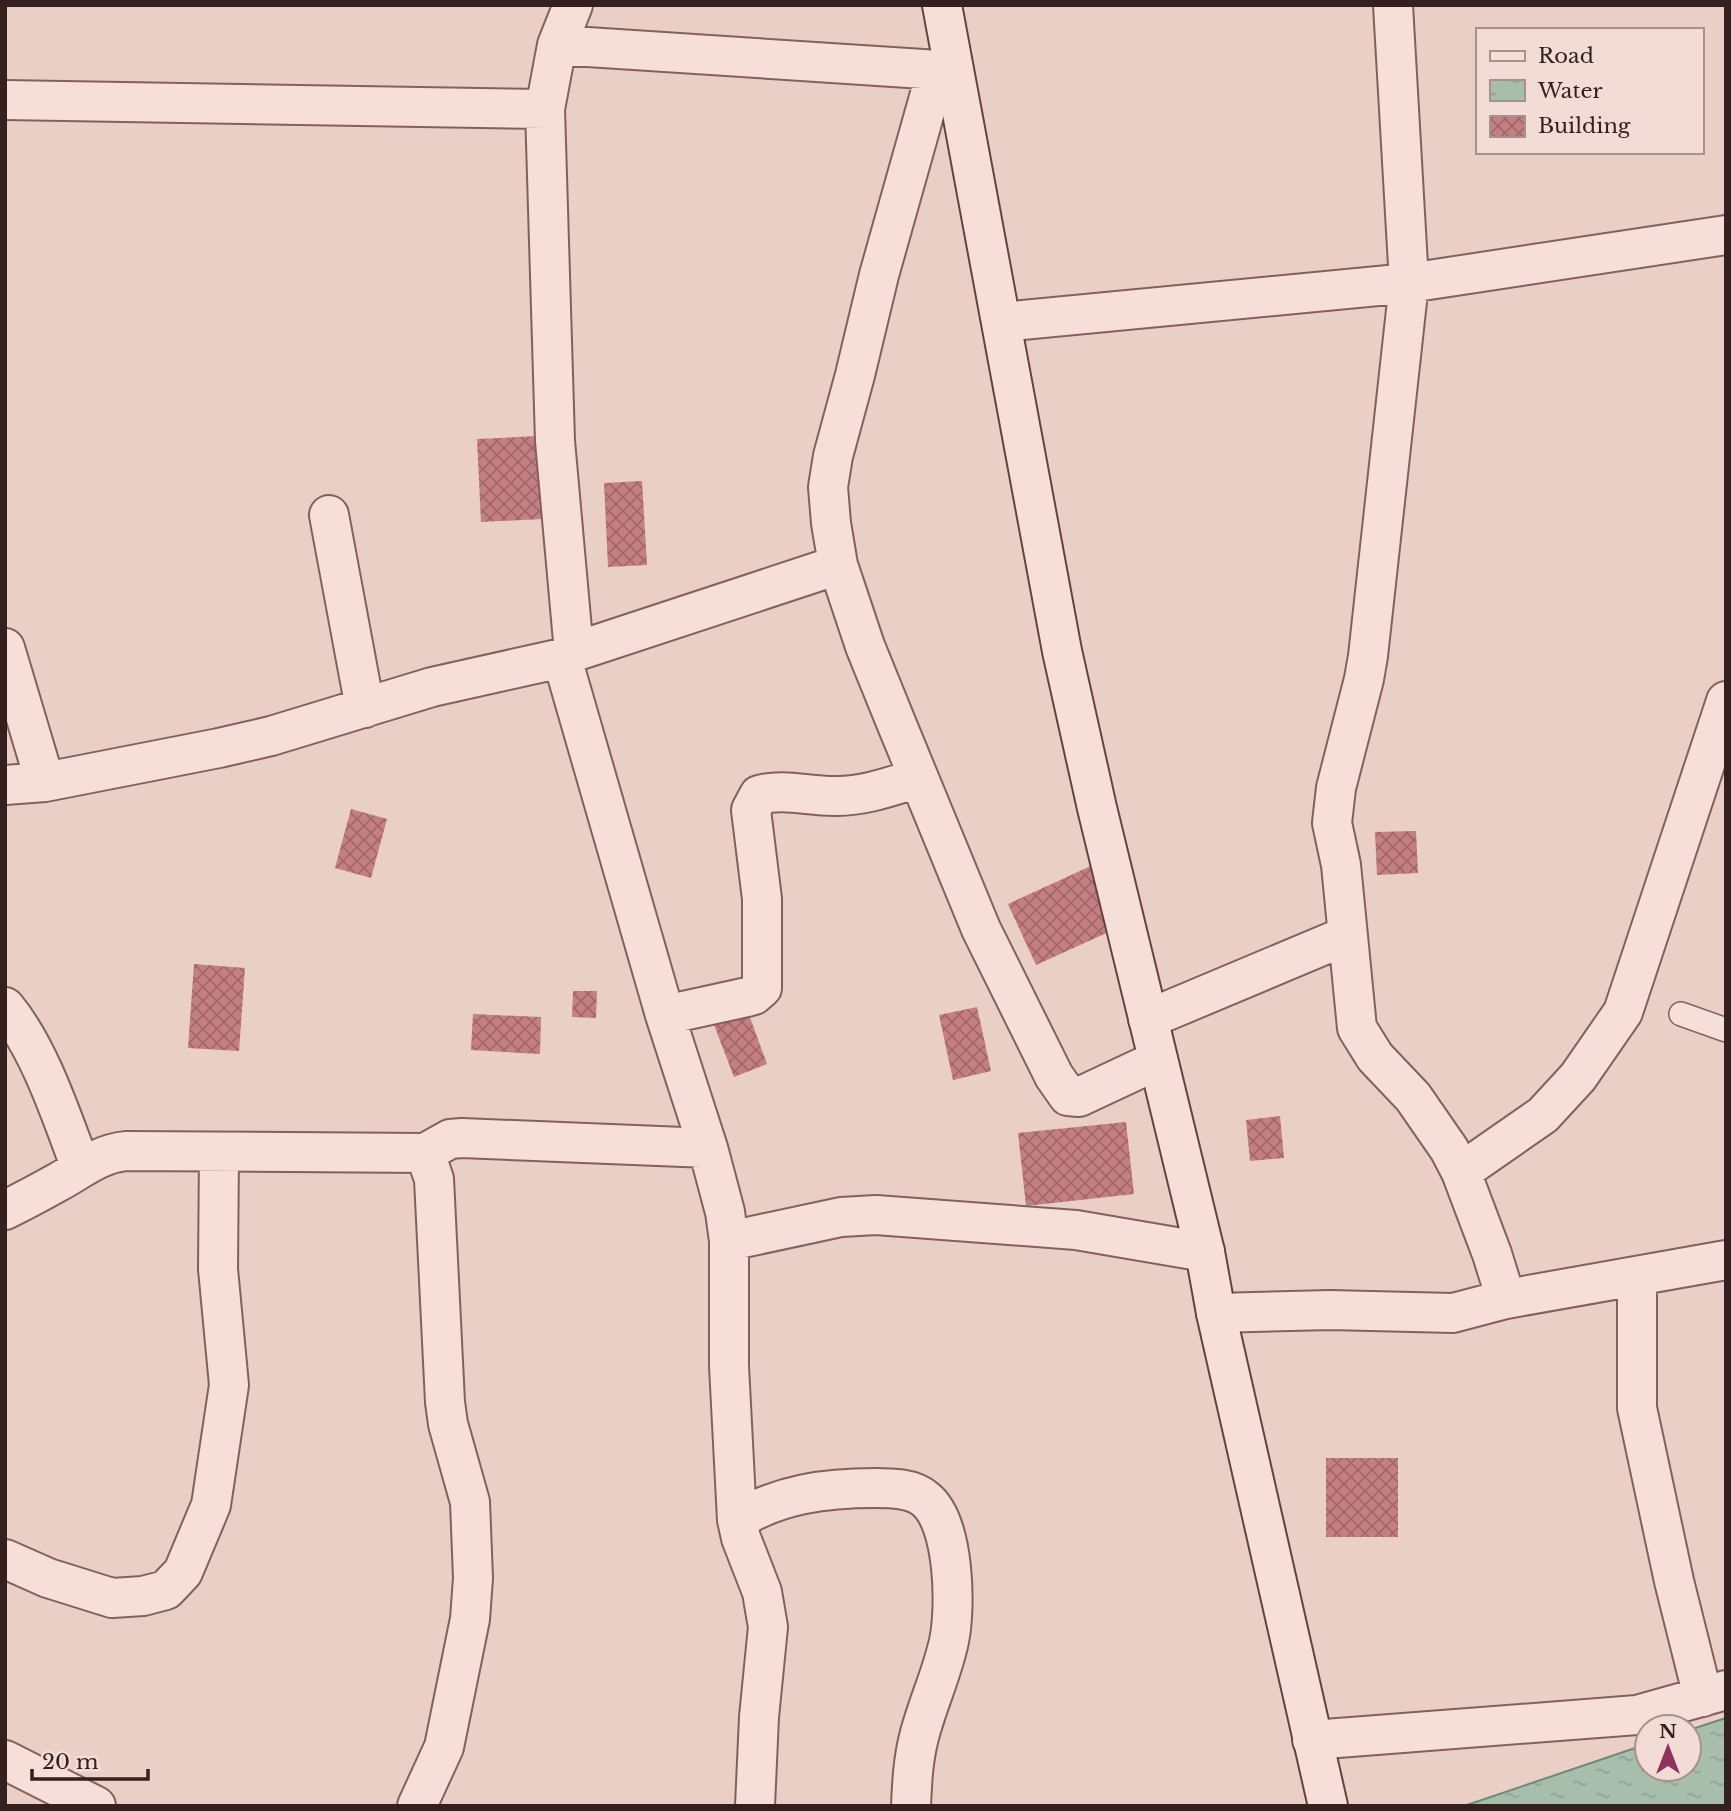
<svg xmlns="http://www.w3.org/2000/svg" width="1731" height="1811" viewBox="0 0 1731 1811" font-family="'Libre Baskerville',serif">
<defs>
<pattern id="water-ripples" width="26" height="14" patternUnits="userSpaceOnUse" patternTransform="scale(1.75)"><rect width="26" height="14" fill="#a7bead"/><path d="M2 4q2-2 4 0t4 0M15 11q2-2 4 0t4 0" fill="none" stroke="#90a395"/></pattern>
<pattern id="building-cross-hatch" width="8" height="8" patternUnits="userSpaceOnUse" patternTransform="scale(1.75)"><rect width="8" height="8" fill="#c57f82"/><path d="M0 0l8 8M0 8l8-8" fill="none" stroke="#a1686a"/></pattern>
</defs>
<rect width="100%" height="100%" fill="#eacfc6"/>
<path fill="url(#water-ripples)" stroke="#6e8b77" stroke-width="2" d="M1726 1718V1806H1464L1647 1744V1769H1689V1730Z"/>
<path fill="url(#building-cross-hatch)" d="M538 436 543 519 481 522 477 439Z
M642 481 647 565 608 567 604 483Z
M351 809 387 819 371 878 335 868Z
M1416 831 1418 873 1377 875 1375 832Z
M1093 865 1122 926 1036 965 1008 904Z
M194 964 245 968 239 1051 188 1048Z
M573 991H597L596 1018 572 1017Z
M977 1007 991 1071 953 1080 939 1015Z
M748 1012 767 1064 734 1077 714 1025Z
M473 1014 541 1017 540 1054 471 1050Z
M1280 1116 1284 1158 1250 1161 1246 1120Z
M1126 1122 1134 1194 1026 1206 1018 1133Z
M1326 1458H1398V1537H1326Z"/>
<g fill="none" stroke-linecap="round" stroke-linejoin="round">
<defs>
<path id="lane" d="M1681 1014 1726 1030"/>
<path id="street" d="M1393 5 1409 283 1368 656 1364 679 1336 788 1332 823 1341 865 1357 1028 1375 1057 1413 1097 1449 1149 1461 1172 1492 1254 1506 1299
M557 45 573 5
M937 69 879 275 855 375 833 456 828 487 831 523 838 565 865 646 895 720 981 929 1054 1076 1068 1096 1079 1097 1158 1060
M5 100 545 109
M1002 322 1409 283 1726 235
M329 515 365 708
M5 648 45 782
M574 652 555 441 545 109 557 45 954 71
M562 658 665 1015 708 1148 725 1212 729 1241V1366L737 1520 741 1538 762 1592 768 1627 759 1717 755 1806
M5 785 45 782 219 748 271 736 432 687 562 658 574 652 838 565
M5 1007C40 1049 62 1118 81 1168
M665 1015 747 997 754 995 762 988V899L751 810 759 795C784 788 811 797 837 796 865 796 892 786 918 778
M1148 1019 1348 935
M1461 1172 1543 1115 1578 1077 1623 1012 1726 701
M5 1210C24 1201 42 1191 60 1181 83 1168 99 1154 126 1151L425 1153 450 1139 462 1138 708 1148
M729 1241 841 1217 876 1215 1076 1230 1205 1252
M1637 1276V1408L1674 1581 1703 1697
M1216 1313 1330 1310 1453 1313 1506 1299 1726 1260
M737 1520C780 1494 825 1488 875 1488 891 1488 912 1488 925 1499 955 1522 956 1608 949 1641 942 1674 927 1705 919 1737 913 1760 912 1783 911 1806
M5 1559 48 1578 112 1598 143 1596 166 1590 183 1572 211 1505 229 1385 218 1269 219 1153
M1312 1740 1637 1715 1726 1690
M5 1760 96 1806
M417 1806 444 1747 470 1619 473 1578 470 1502 448 1424 445 1402 434 1179 425 1153"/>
<path id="secondary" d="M942 5 1062 651 1097 808 1205 1252 1216 1313 1328 1806"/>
</defs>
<use href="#lane" stroke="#84605d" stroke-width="26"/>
<use href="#street" stroke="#84605d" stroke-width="42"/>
<use href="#secondary" stroke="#654240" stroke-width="42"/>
<use href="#lane" stroke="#f6dfd8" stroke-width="23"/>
<use href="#street" stroke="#f6dfd8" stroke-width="38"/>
<use href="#secondary" stroke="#f6dfd8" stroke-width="38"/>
</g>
<rect width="1731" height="1811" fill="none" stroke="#352020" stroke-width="14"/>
<rect x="1476" y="28" width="228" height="126" fill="#f2dcd5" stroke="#a6918d" stroke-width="2"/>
<rect x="1490" y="51" width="35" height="10" fill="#f6dfd8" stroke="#a6918d" stroke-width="2"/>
<text x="1538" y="63" font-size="21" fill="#352020">Road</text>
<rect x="1490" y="80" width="35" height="21" fill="url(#water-ripples)" stroke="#a6918d" stroke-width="2"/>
<text x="1538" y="98" font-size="21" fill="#352020">Water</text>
<rect x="1490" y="116" width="35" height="21" fill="url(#building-cross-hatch)" stroke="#a6918d" stroke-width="2"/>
<text x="1538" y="133" font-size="21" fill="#352020">Building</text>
<g transform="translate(1668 1748)"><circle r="33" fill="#f2dcd5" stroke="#a6918d" stroke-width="2"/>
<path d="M0-5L12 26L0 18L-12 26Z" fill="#8d335d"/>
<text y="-10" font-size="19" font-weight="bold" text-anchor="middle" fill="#352020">N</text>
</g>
<path d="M32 1769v10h116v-10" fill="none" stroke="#352020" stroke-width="3.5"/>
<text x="42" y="1769" font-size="21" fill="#352020" stroke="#f2dcd5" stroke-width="5" paint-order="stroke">20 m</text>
</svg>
